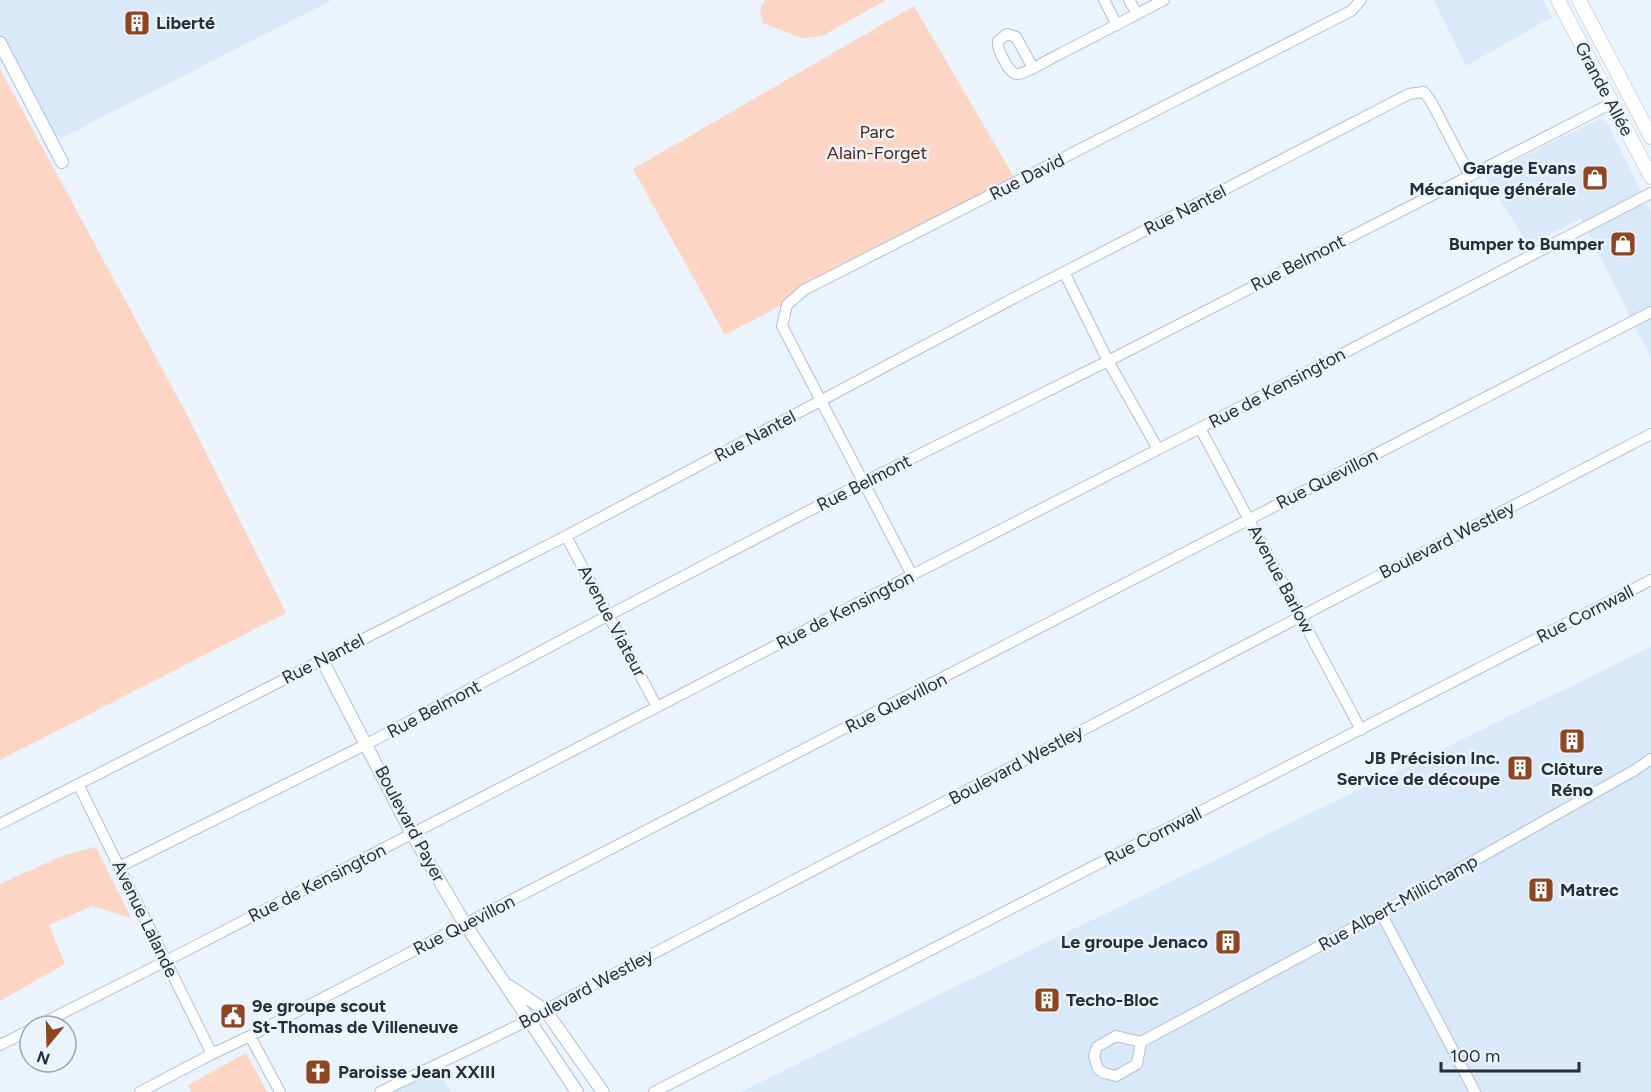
<svg xmlns="http://www.w3.org/2000/svg" width="1651" height="1092" viewBox="0 0 1651 1092" font-family="Figtree,sans-serif">
<rect width="100%" height="100%" fill="#ebf3fc"/>
<path fill="#d9e9f9" d="M0 0H332L58 140 0 60Z
M1434 0H1543L1552 17 1466 66Z
M1599 119 1606 121 1651 212V359L1581 218 1529 246 1485 175Z
M1651 647V1092H740Z
M436 1065 451 1092H380Z"/>
<path fill="#fcd5c4" d="M765 0H886L822 36 802 38 763 23 760 10Z
M914 6 1017 182 725 335 633 169Z
M0 69 184 409 286 613 0 760Z
M96 847 131 918 92 906 49 925 65 964 0 1001V884L62 856Z
M246 1053 267 1092H192L188 1085Z"/>
<g fill="none" stroke-linecap="round" stroke-linejoin="round">
<defs>
<path id="minor" d="M1104 0 1117 25
M1129 0 1137 14
M1033 68 1016 37 1007 34 998 41C997 49 1009 75 1018 74 1028 73 1047 60 1056 56 1092 37 1128 19 1164 0
M1064 272 1108 361 1158 449
M1200 428 1361 730
M566 536 657 707
M912 575 782 326 787 305 804 290 1351 11 1361 0
M78 784 212 1054
M0 824 566 536 1016 297 1409 94 1424 92 1432 103 1470 176
M119 867 367 744 609 615 864 482 1108 361 1612 103
M1381 913 1475 1092
M37 1026 166 961 912 575 1200 428 1651 193
M250 1036 280 1092
M1141 1042 1137 1064 1116 1076 1104 1073 1098 1069 1096 1063 1094 1056 1097 1047 1116 1036 1141 1042 1381 913 1635 770 1651 759
M0 1045 30 1030
M140 1092 212 1054 250 1036 465 924 1651 312
M380 1092 529 1020 545 1010 1651 434
M654 1092 1651 580"/>
<path id="tertiary" d="M0 43 62 162
M322 660 412 834 465 924 577 1092
M509 986 545 1010 603 1092"/>
<path id="secondary" d="M1558 0 1651 177
M1579 0 1651 137"/>
</defs>
<use href="#minor" stroke="#adc1d6" stroke-width="12"/>
<use href="#tertiary" stroke="#adc1d6" stroke-width="14"/>
<use href="#secondary" stroke="#adc1d6" stroke-width="15"/>
<use href="#minor" stroke="#fff" stroke-width="10"/>
<use href="#tertiary" stroke="#fff" stroke-width="12"/>
<use href="#secondary" stroke="#fff" stroke-width="14"/>
</g>
<defs>
<symbol id="building-square" viewBox="-11 -11 22 22"><rect x="-9" y="-9" width="18" height="18" rx="4" fill="#8d4621" stroke="#ebf3fc"/><path d="M-4-6H4V6H1V3H-1V6H-4ZM-2.5-4.3h1.7v1.8h-1.7ZM.8-4.3h1.7v1.8H.8ZM-2.5-1h1.7V.8h-1.7ZM.8-1h1.7V.8H.8Z" fill="#fff"/></symbol>
<symbol id="shop-square" viewBox="-11 -11 22 22"><rect x="-9" y="-9" width="18" height="18" rx="4" fill="#8d4621" stroke="#ebf3fc"/><path d="M-5-2.5h2.3a2.7 3.5 0 0 1 5.4 0H5L5.5 6h-11ZM-1.5-2.5h3a1.5 2.3 0 0 0-3 0Z" fill="#fff"/></symbol>
<symbol id="civic-square" viewBox="-11 -11 22 22"><rect x="-9" y="-9" width="18" height="18" rx="4" fill="#8d4621" stroke="#ebf3fc"/><path d="M-.6-6.5H3V-4.5H.6V-3L4-1V1h2V6H-6V1h2V-1L-.6-3ZM-1.2 2.5V6h2.4V2.5Z" fill="#fff"/></symbol>
<symbol id="church-square" viewBox="-11 -11 22 22"><rect x="-9" y="-9" width="18" height="18" rx="4" fill="#8d4621" stroke="#ebf3fc"/><path d="M-1.2-6h2.4v3.5h3.3v2.4h-3.3V6h-2.4V-.1h-3.3v-2.4h3.3Z" fill="#fff"/></symbol>
</defs>
<g fill-rule="evenodd">
<use href="#building-square" x="122" y="8" width="30" height="30"/>
<use href="#shop-square" x="1580" y="163" width="30" height="30"/>
<use href="#shop-square" x="1608" y="229" width="30" height="30"/>
<use href="#building-square" x="1557" y="726" width="30" height="30"/>
<use href="#building-square" x="1505" y="753" width="30" height="30"/>
<use href="#building-square" x="1526" y="875" width="30" height="30"/>
<use href="#building-square" x="1213" y="927" width="30" height="30"/>
<use href="#building-square" x="1032" y="985" width="30" height="30"/>
<use href="#civic-square" x="218" y="1001" width="30" height="30"/>
<use href="#church-square" x="303" y="1057" width="30" height="30"/>
</g>
<g text-anchor="middle" stroke-width="5" stroke-linejoin="round" paint-order="stroke">
<g font-size="18" font-weight="bold" fill="#262e36" stroke="#ebf3fc" text-anchor="start">
<text x="156" y="29">Liberté</text>
<text x="1576" y="174" text-anchor="end">Garage Evans<tspan x="1576" dy="21">Mécanique générale</tspan></text>
<text x="1604" y="250" text-anchor="end">Bumper to Bumper</text>
<text x="1500" y="764" text-anchor="end">JB Précision Inc.<tspan x="1500" dy="21">Service de découpe</tspan></text>
<text x="1572" y="775" text-anchor="middle">Clôture<tspan x="1572" dy="21">Réno</tspan></text>
<text x="1560" y="896">Matrec</text>
<text x="1208" y="948" text-anchor="end">Le groupe Jenaco</text>
<text x="1066" y="1006">Techo-Bloc</text>
<text x="252" y="1012">9e groupe scout<tspan x="252" dy="21">St-Thomas de Villeneuve</tspan></text>
<text x="338" y="1078">Paroisse Jean XXIII</text>
</g>
<g font-size="18" fill="#262e36" stroke="#ebf3fc">
<text transform="translate(1604 89) rotate(62)" y="6">Grande Allée</text>
<text transform="translate(1027 177) rotate(-27)" y="6">Rue David</text>
<text transform="translate(1185 210) rotate(-27)" y="6">Rue Nantel</text>
<text transform="translate(1298 263) rotate(-27)" y="6">Rue Belmont</text>
<text transform="translate(1277 388) rotate(-28)" y="6">Rue de Kensington</text>
<text transform="translate(755 436) rotate(-28)" y="6">Rue Nantel</text>
<text transform="translate(1327 479) rotate(-27)" y="6">Rue Quevillon</text>
<text transform="translate(864 483) rotate(-27)" y="6">Rue Belmont</text>
<text transform="translate(1447 540) rotate(-27)" y="6">Boulevard Westley</text>
<text transform="translate(1281 579) rotate(62)" y="6">Avenue Barlow</text>
<text transform="translate(845 610) rotate(-27)" y="6">Rue de Kensington</text>
<text transform="translate(1585 614) rotate(-27)" y="6">Rue Cornwall</text>
<text transform="translate(612 621) rotate(62)" y="6">Avenue Viateur</text>
<text transform="translate(323 659) rotate(-27)" y="6">Rue Nantel</text>
<text transform="translate(896 703) rotate(-27)" y="6">Rue Quevillon</text>
<text transform="translate(434 709) rotate(-28)" y="6">Rue Belmont</text>
<text transform="translate(1016 765) rotate(-28)" y="6">Boulevard Westley</text>
<text transform="translate(410 824) rotate(62)" y="6">Boulevard Payer</text>
<text transform="translate(1153 836) rotate(-27)" y="6">Rue Cornwall</text>
<text transform="translate(317 883) rotate(-27)" y="6">Rue de Kensington</text>
<text transform="translate(1398 903) rotate(-29)" y="6">Rue Albert-Millichamp</text>
<text transform="translate(145 919) rotate(64)" y="6">Avenue Lalande</text>
<text transform="translate(464 925) rotate(-27)" y="6">Rue Quevillon</text>
<text transform="translate(586 989) rotate(-28)" y="6">Boulevard Westley</text>
</g>
<g font-size="18" fill="#56250a" stroke="#ebf3fc">
<text x="877" y="138">Parc<tspan x="877" dy="21">Alain-Forget</tspan></text>
</g>
</g>
<g transform="translate(48 1044) rotate(199)"><circle r="28" fill="#ebf3fc" stroke="#9ca4ad" stroke-width="1.5"/>
<path d="M0-4.5L10 22L0 15L-10 22Z" fill="#8d4621"/>
<text y="-9" font-size="16" font-weight="bold" text-anchor="middle" fill="#262e36">N</text>
</g>
<path d="M1441 1062v9h138v-9" fill="none" stroke="#262e36" stroke-width="3"/>
<text x="1450" y="1062" font-size="18" fill="#262e36" stroke="#ebf3fc" stroke-width="4.5" paint-order="stroke">100 m</text>
</svg>
